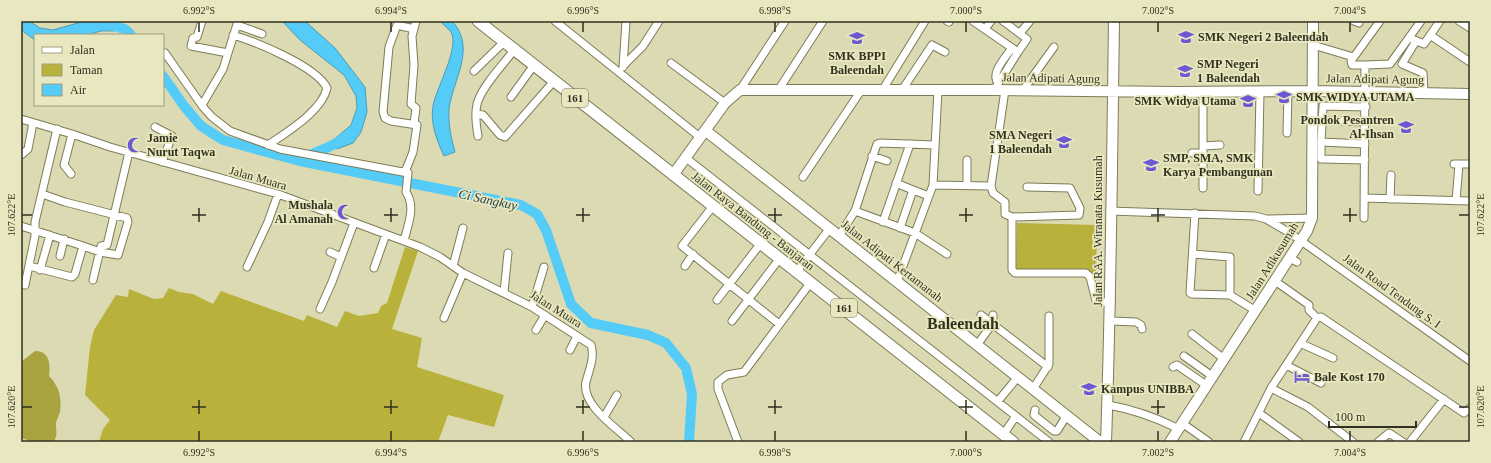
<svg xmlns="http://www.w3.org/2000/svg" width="1491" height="463" viewBox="0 0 1491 463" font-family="'Times New Roman',serif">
<rect width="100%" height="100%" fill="#dbdab2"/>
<path fill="#b8b13b" d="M1017 223 1097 225 1096 273 1016 272Z
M405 247 418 251 392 329 422 338 417 367 504 395 494 427 448 415 438 442 407 440 406 442H99L103 429 110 420 85 395 90 347 94 330 116 295 128 297 129 289 154 299 163 298 169 288 179 292 193 294 213 304 221 291 304 321 307 315 337 327 345 311 359 316 378 313 381 306 387 303Z"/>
<path fill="#a8a33e" d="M35 351C49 350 51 365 49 376 59 386 62 398 60 412 59 416 56 420 56 424 56 431 58 437 53 442H34L21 438V362Z"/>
<path fill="#55cbf7" stroke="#4a9db7" d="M21 21H29L40 28 53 30 85 21H114V31H101L87 35H35V40L21 30Z
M282 21H305L335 48 365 87 367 112 361 132 353 143 337 149 330 143 351 125 357 108 356 96 344 75 300 40Z
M440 21H452C477 48 453 79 449 109 448 123 451 138 455 152L444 156C437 141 430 123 433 106 436 88 460 48 451 32 448 28 443 25 440 21Z"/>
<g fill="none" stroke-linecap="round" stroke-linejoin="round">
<path stroke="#55cbf7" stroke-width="10" d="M102 23 125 29 131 35
M163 76 184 106 201 126 223 140 300 161 521 205 537 214 546 230 571 304 591 323 648 335 666 343 686 368 692 394 689 442
M303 159C317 150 330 149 344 138"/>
<defs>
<path id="minor" d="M202 21 197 37 193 38 191 46 228 53
M555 21 701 138
M947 21 949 22
M973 21 1018 52 994 90
M1003 21 1027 39 1018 52
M1354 21 1359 23
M1459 21 1470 28
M237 25 262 34
M985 29 991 21
M1020 33 1030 21
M233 35C256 42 316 66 327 88 322 111 287 132 268 145
M1430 35 1470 62
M1412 39 1424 44 1440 21
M1416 41 1402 64 1423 73 1424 93
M1313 45 1350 56
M165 53 203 107 212 117 230 131 280 149 408 173 406 192C416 207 408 224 404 241
M671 63 725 103
M624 65 643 46 659 21
M1365 65H1352L1351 61 1380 21
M623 67 626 21
M474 71 504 42
M998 83C990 73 1006 57 1012 48
M779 89 823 21
M883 89 925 21
M740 90 785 21
M902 90 932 45 945 52
M1005 90 991 186 993 193 1005 202V214L1012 217V270L1015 273H1086L1090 277 1096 301 1111 303
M1023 90 1054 47
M1203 92V188
M511 97 534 65
M202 105 223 69 238 21
M476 114 483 115 500 135 505 137 554 81
M21 119 72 134 110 147 278 194 420 247 440 257 463 273 532 307 591 345C595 358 589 370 586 382 581 405 617 428 631 442
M1318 120 1365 122
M414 124 416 108 411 104 414 65 412 36 416 21
M155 127 172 136 162 162
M1287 133 1288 91
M478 136C476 125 474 112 478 101 484 84 503 65 514 50
M1321 142V159L1365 160
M1365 144 1321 142 1323 106 1366 107
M1203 146 1220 145
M1192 153H1203
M21 155 28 149 33 123
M872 156 887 161
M686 158 1049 442
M1454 164H1470
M405 172 413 152 417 125 391 121 385 118 383 112 389 47 397 25 414 29
M71 174 64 165 72 134
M803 177 862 89
M896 183 913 190
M933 185 991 186
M967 185V160
M1258 191 1260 92
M1365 198 1470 201
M1390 199 1391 175
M1456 201 1459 164
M713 206 682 246 779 324
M855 211 915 233 947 254
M1110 211 1255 216 1266 219 1290 233 1470 361
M1195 213 1190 293 1192 294 1230 295
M1012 217 1079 215 1080 208 1070 188 1027 187
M1364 218 1365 65 1390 64 1421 21
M1268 219 1312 218
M883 222 910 144
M21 226 83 246
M900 228 913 190 929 196
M839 236 855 211 877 144 880 143 935 145
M330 252 341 257
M1193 254 1230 257V295L1256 311
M60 256 64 239
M1290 258 1297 262
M29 266 72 277 75 274 83 246 100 252 118 255 128 222 127 218 65 202 42 194
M453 266 463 228
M685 266 693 254
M247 267 268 222 278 194
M374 268 386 234
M40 270 50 235
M797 271 830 228
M93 280 101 246 107 245 129 152
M1275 281 1309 305V310L1317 318
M897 282 933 185 938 90
M25 285 35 236V222L57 129
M504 292 508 253
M717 300 761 243
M532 307 544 267
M320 309 332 282 354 223
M981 315 1048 367
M444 318 463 273
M732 321 780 258
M1111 321 1136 322 1141 325 1142 329
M536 330 545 315
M1192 334 1224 359
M1302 344 1333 358
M977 345 993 323V315
M570 350 577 336
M1184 356 1212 376
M1286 365 1321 383
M1173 367 1177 365 1206 385
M1271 388 1308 407 1353 442
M1033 389 1049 364V316
M998 401 1018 377
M1108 405C1132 409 1157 418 1179 429
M1035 410 1034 415 1054 431H1057L1067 415
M1259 413 1299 442
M604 417 617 395
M1182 423 1209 442
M1003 435 1016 416
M738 442 718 389V382L727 375 744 372 811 282
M1244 442 1271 388 1317 318 1321 317 1464 413 1470 408
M1378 442 1389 433 1403 442
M1410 442 1444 399"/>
<path id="secondary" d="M706 131 1100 442
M673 175 725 103 740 90H994L1177 92 1313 91 1470 94
M1106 442C1111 302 1112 161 1114 21
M1170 442 1307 231 1312 218 1313 21"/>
<path id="primary" d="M478 21 1013 442"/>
</defs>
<use href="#minor" stroke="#7d7c57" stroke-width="9"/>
<use href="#secondary" stroke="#7d7c57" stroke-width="12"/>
<use href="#primary" stroke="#7d7c57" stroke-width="13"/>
<use href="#minor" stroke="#fff" stroke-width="7"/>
<use href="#secondary" stroke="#fff" stroke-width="10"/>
<use href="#primary" stroke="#fff" stroke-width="11"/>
</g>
<path fill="none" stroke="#313121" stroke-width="1.5" d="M199 22V32M391 22V32M583 22V32M775 22V32M966 22V32M1158 22V32M1350 22V32M199 208V222M391 208V222M583 208V222M775 208V222M966 208V222M1158 208V222M1350 208V222M22 215H32M192 215H206M384 215H398M576 215H590M768 215H782M959 215H973M1151 215H1165M1343 215H1357M1459 215H1469M199 400V414M391 400V414M583 400V414M775 400V414M966 400V414M1158 400V414M22 407H32M192 407H206M384 407H398M576 407H590M768 407H782M959 407H973M1151 407H1165M1459 407H1469M199 431V441M391 431V441M583 431V441M775 431V441M966 431V441M1158 431V441M1350 431V441"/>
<defs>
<symbol id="school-bare" viewBox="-9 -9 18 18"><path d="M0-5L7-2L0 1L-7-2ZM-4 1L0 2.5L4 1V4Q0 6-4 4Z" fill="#6c58d2" stroke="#e8e7bf" stroke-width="2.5" paint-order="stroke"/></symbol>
<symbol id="mosque-bare" viewBox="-9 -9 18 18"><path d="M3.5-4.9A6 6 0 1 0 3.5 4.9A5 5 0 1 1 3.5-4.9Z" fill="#6c58d2" stroke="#e8e7bf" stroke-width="2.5" paint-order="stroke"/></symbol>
<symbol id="hotel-bare" viewBox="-9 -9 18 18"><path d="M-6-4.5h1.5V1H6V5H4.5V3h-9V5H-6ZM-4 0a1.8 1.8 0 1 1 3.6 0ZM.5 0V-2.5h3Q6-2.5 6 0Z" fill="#6c58d2" stroke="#e8e7bf" stroke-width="2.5" paint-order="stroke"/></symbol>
<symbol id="university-bare" viewBox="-9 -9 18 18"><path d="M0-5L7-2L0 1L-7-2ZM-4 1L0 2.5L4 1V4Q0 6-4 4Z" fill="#6c58d2" stroke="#e8e7bf" stroke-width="2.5" paint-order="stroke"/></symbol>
</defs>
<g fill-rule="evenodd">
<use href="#school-bare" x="1175" y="26" width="22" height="22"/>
<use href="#school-bare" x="846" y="27" width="22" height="22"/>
<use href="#school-bare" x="1174" y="60" width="22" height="22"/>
<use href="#school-bare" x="1273" y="86" width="22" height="22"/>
<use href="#school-bare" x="1237" y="90" width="22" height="22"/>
<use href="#school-bare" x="1395" y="116" width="22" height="22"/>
<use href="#school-bare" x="1053" y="131" width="22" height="22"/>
<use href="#mosque-bare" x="124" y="134" width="22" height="22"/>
<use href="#school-bare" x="1140" y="154" width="22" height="22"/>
<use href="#mosque-bare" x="334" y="201" width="22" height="22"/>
<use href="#hotel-bare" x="1291" y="366" width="22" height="22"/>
<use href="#university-bare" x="1078" y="378" width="22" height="22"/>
</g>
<g text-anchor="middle" stroke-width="3.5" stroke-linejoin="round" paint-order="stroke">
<g fill="#e8e7bf" stroke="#686850" stroke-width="1">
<rect x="562" y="89" width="26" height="18" rx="3"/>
<rect x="831" y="299" width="26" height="18" rx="3"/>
</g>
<g font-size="11" font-weight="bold" fill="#313121">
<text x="575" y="102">161</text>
<text x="844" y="312">161</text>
</g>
<g font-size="12" font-weight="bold" fill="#313121" stroke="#e8e7bf" text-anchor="start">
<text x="1198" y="41">SMK Negeri 2 Baleendah</text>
<text x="857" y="60" text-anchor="middle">SMK BPPI<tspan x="857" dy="14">Baleendah</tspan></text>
<text x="1197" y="68">SMP Negeri<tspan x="1197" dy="14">1 Baleendah</tspan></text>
<text x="1296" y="101">SMK WIDYA UTAMA</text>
<text x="1236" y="105" text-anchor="end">SMK Widya Utama</text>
<text x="1394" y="124" text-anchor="end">Pondok Pesantren<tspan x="1394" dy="14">Al-Ihsan</tspan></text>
<text x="1052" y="139" text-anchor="end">SMA Negeri<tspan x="1052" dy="14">1 Baleendah</tspan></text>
<text x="147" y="142">Jamie<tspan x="147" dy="14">Nurut Taqwa</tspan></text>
<text x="1163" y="162">SMP, SMA, SMK<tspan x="1163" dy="14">Karya Pembangunan</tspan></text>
<text x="333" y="209" text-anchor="end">Mushala<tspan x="333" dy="14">Al Amanah</tspan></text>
<text x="1314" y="381">Bale Kost 170</text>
<text x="1101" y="393">Kampus UNIBBA</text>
</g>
<g font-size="12" fill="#313121" stroke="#e8e7bf">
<text transform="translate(1051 78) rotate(1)" y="4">Jalan Adipati Agung</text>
<text transform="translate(1375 79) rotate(1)" y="4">Jalan Adipati Agung</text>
<text transform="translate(258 178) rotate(16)" y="4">Jalan Muara</text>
<text transform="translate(753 221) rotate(38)" y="4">Jalan Raya Bandung - Banjaran</text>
<text transform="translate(1098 231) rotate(-90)" y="4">Jalan RAA. Wiranata Kusumah</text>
<text transform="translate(892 261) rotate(38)" y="4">Jalan Adipati Kertamanah</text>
<text transform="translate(1272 261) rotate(-58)" y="4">Jalan Adikusumah</text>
<text transform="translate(1392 291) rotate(36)" y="4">Jalan Road Tendung S. I</text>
<text transform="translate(556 309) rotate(32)" y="4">Jalan Muara</text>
</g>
<g font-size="13" font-style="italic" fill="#27414b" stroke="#e8e7bf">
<text transform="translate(488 199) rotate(12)" y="5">Ci Sangkuy</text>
</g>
<g font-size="16" font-weight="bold" fill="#313121" stroke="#e8e7bf">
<text x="963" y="329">Baleendah</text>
</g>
</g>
<rect width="1491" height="463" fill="none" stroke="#e8e7bf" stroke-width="44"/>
<rect x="34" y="34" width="130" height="72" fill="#e8e7bf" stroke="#9f9e80"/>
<rect x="42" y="47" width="20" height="6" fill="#ffffff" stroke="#9f9e80"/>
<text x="70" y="54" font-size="12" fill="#313121">Jalan</text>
<rect x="42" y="64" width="20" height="12" fill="#b8b13b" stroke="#9f9e80"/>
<text x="70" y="74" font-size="12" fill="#313121">Taman</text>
<rect x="42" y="84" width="20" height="12" fill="#55cbf7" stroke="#9f9e80"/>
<text x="70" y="94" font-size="12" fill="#313121">Air</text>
<path d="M1329 421v6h87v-6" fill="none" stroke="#313121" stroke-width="2"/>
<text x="1335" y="421" font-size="12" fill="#313121" stroke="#e8e7bf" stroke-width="3" paint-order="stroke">100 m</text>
<rect x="22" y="22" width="1447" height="419" fill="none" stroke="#313121" stroke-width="1.5"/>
<g font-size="10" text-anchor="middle" fill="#313121">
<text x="199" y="14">6.992°S</text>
<text x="391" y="14">6.994°S</text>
<text x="583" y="14">6.996°S</text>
<text x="775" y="14">6.998°S</text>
<text x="966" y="14">7.000°S</text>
<text x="1158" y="14">7.002°S</text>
<text x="1350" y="14">7.004°S</text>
<text transform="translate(1480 215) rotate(-90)" y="4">107.622°E</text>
<text transform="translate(11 215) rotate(-90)" y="4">107.622°E</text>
<text transform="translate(1480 407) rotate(-90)" y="4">107.620°E</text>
<text transform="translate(11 407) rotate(-90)" y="4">107.620°E</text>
<text x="199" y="456">6.992°S</text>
<text x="391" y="456">6.994°S</text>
<text x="583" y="456">6.996°S</text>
<text x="775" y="456">6.998°S</text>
<text x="966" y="456">7.000°S</text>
<text x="1158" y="456">7.002°S</text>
<text x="1350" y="456">7.004°S</text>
</g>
</svg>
